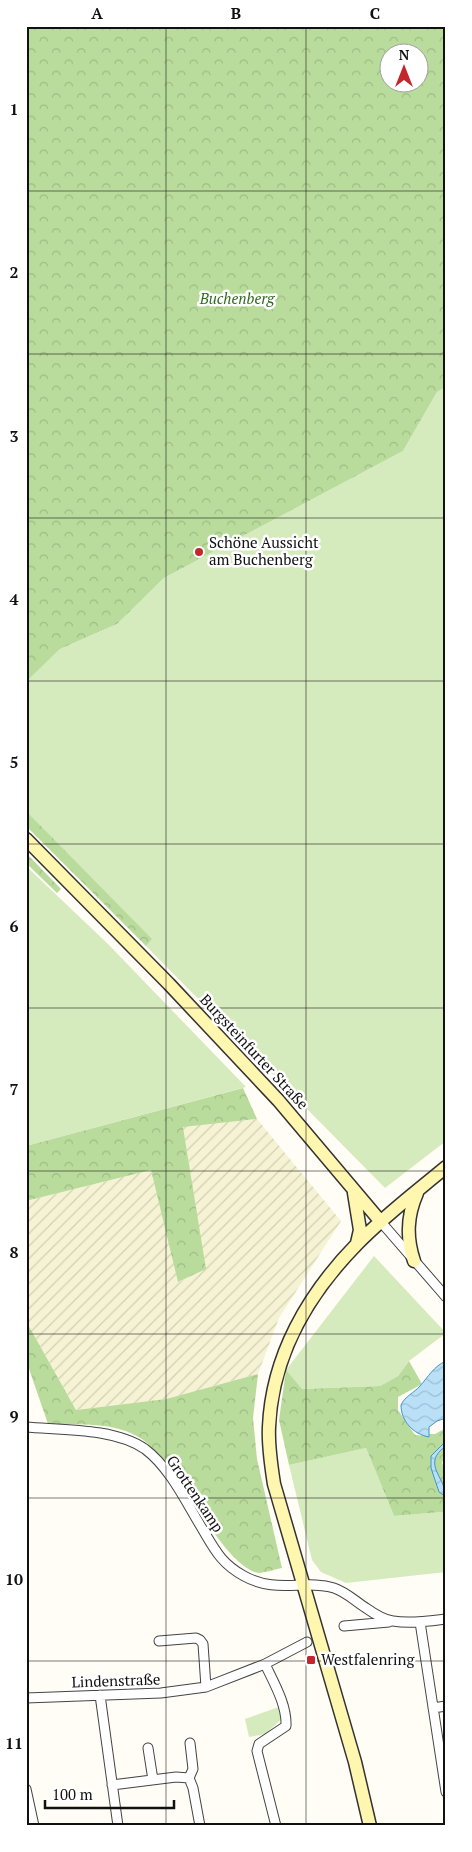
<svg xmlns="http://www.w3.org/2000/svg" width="472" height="1852" viewBox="0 0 472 1852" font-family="'PT Serif',serif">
<defs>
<pattern id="farmland-furrows" width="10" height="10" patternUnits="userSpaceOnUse" patternTransform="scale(1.25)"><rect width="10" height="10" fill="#f6f3d4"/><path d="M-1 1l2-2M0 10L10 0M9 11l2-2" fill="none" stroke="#d2cfb5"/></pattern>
<pattern id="forest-crowns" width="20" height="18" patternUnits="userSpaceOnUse" patternTransform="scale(1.25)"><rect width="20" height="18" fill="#b9dc9c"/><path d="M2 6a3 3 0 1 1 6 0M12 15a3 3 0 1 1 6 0" fill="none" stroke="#9ebc85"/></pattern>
<pattern id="water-waves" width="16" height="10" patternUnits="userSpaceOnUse" patternTransform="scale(1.25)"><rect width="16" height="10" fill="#b9e0f7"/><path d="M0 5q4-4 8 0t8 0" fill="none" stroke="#9ebfd3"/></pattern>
</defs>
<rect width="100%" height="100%" fill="#fffdf5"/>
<path fill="url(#farmland-furrows)" d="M257 1119 341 1221 279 1318 258 1374 166 1399 76 1410 26 1321V1201L151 1170 179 1282 205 1269 183 1126Z"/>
<path fill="#d5ebbd" d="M446 387V1141L385 1188 146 946 59 846 26 811V682L60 649 117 624 164 578 403 451 437 392Z
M26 866 108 944 246 1087 26 1146Z
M374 1256 446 1333 409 1361 398 1376 380 1386 301 1389 286 1370Z
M366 1448 394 1516 442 1512 446 1515V1572L346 1583 321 1572 312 1560 289 1465Z
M279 1707 283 1718 265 1734 249 1737 245 1719Z"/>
<path fill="url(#forest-crowns)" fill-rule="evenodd" d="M26 26H446V387L437 392 403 451 164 578 117 624 60 649 26 682ZM390 52H420V82H390Z
M26 811 152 939 146 946 26 826Z
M26 853 61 889 57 893 26 863Z
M243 1088 257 1119 183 1127 206 1269 178 1282 151 1170 26 1201V1146Z
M26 1321 76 1410 166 1399 258 1374 253 1418 257 1459 282 1568C275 1569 265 1573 259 1573 223 1568 178 1464 142 1439 114 1421 79 1425 48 1424L26 1360Z
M409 1361 422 1384 398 1397V1410L415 1435 429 1436V1434H435L446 1428V1459L442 1462 446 1476V1515L442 1512 394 1516 366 1448 289 1465 279 1420 286 1370 302 1389 380 1386 398 1376Z"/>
<path fill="url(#water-waves)" stroke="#3f96cf" d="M446 1361V1418L437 1421 429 1427V1437C413 1434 401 1421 401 1405 405 1396 414 1393 420 1386 428 1377 434 1366 446 1361Z
M446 1441V1446C420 1464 447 1478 445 1496L439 1492 431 1468V1456Z"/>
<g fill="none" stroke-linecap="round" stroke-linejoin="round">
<defs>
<path id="minor" d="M381 1222 446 1297
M26 1427C62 1430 115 1428 145 1449 169 1467 185 1500 200 1525 214 1548 220 1563 244 1576 276 1594 305 1579 334 1588 346 1592 355 1601 366 1608 373 1613 383 1620 393 1621 410 1624 429 1621 446 1619
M420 1622 446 1792
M344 1626 389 1622
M159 1641 196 1638 200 1640 203 1644 206 1687
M265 1664C274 1683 287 1705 286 1726L259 1744 257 1751 276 1826
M100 1695 118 1826
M26 1698 161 1693 206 1687 265 1664 307 1642
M433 1708 446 1706
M148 1748 153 1780
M189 1778 193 1769 190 1743
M112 1785 176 1777 189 1778 193 1788 200 1826
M26 1789 34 1826"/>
<path id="secondary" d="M26 839 169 984 278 1100 381 1222
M354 1193 360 1230 357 1243
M414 1261C406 1237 407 1216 417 1193
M370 1826 355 1762 274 1484C271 1465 268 1446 269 1427 272 1356 308 1294 357 1244 384 1216 416 1192 446 1167"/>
</defs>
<use href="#minor" stroke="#444" stroke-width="11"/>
<use href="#secondary" stroke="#333" stroke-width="15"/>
<use href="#minor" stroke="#fff" stroke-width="9"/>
<use href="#secondary" stroke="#fff6b0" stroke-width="12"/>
</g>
<path fill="none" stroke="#111" stroke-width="1" stroke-opacity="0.55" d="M166 26V1826M306 26V1826M26 191H446M26 354H446M26 518H446M26 681H446M26 844H446M26 1008H446M26 1171H446M26 1334H446M26 1498H446M26 1661H446"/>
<g fill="#c4262e" stroke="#fff" stroke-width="2">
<circle cx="199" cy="552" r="5"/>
<rect x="306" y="1655" width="10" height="10" rx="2.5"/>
</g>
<g text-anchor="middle" stroke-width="5" stroke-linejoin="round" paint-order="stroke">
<g font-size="15" font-style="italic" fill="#2f6b1f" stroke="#fff">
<text x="237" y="304">Buchenberg</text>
</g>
<g font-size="15" fill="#111" stroke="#fff" text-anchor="start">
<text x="209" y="548">Schöne Aussicht<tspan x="209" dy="17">am Buchenberg</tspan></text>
<text x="321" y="1665">Westfalenring</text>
</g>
<g font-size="15" fill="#111" stroke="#fff">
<text transform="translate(254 1052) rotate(47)" y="5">Burgsteinfurter Straße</text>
<text transform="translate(195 1494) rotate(56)" y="5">Grottenkamp</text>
<text transform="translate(116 1681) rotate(-2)" y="5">Lindenstraße</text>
</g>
</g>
<rect width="472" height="1852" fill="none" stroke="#ffffff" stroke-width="55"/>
<g transform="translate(404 68)"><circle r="24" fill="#ffffff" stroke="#a0a0a0"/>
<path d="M0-4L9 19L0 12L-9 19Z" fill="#c4262e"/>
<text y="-8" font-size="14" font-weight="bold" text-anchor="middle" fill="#111111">N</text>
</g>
<path d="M45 1800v8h129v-8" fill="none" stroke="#111111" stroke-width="2.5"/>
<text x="52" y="1800" font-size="15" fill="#111111" stroke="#ffffff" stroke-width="4" paint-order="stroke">100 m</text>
<rect x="28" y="28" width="416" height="1796" fill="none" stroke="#111" stroke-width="2"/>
<g font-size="16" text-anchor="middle" font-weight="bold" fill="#111">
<text x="97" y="19">A</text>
<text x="236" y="19">B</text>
<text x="375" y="19">C</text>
<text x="14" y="115">1</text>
<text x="14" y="278">2</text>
<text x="14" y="442">3</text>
<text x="14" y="605">4</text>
<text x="14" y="768">5</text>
<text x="14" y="932">6</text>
<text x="14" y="1095">7</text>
<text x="14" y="1258">8</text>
<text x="14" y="1422">9</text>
<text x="14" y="1585">10</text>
<text x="14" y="1749">11</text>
</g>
</svg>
